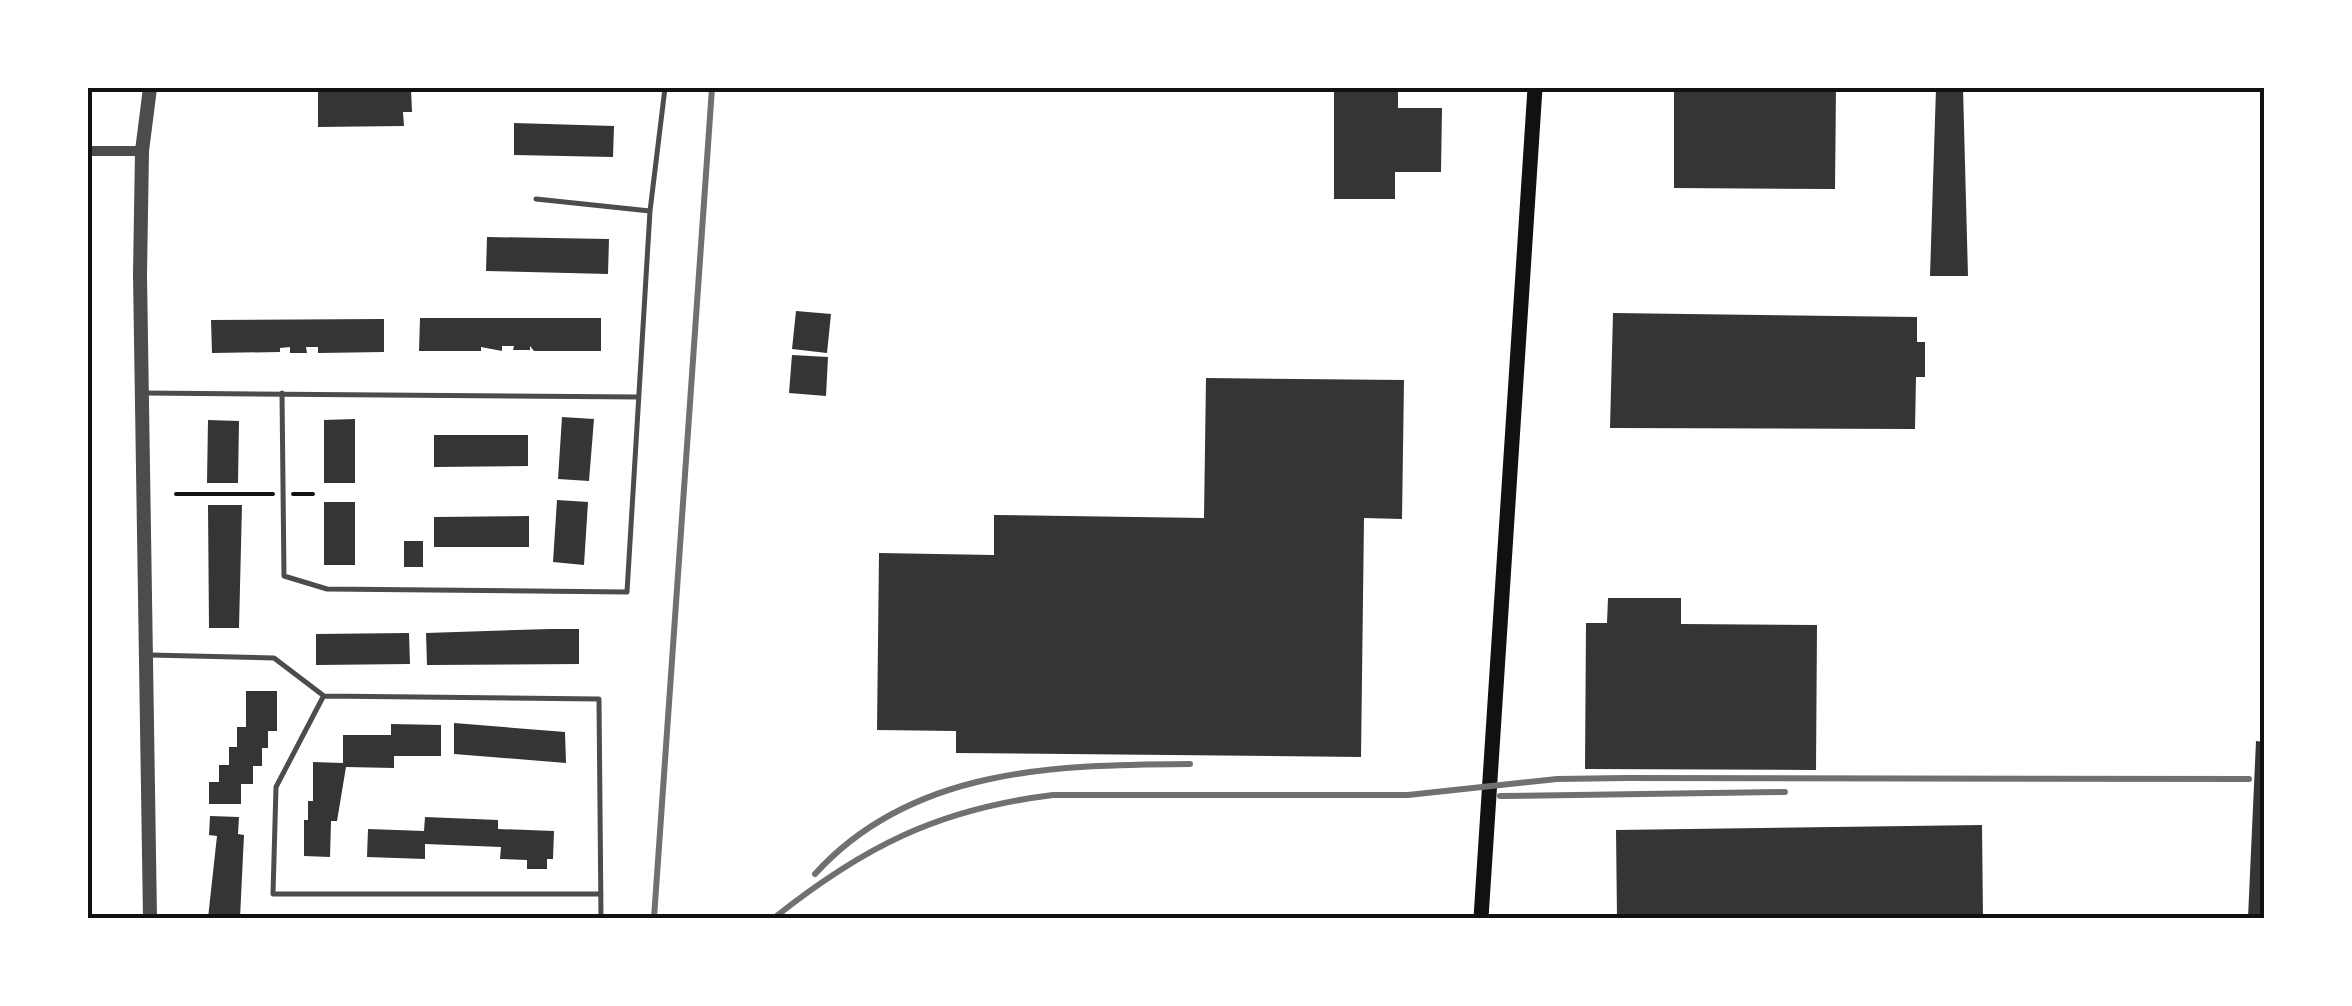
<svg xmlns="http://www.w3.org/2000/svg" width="2352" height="1006" viewBox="0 0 2352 1006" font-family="Merriweather,serif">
<rect width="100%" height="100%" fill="#fff"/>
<path fill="#353535" d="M318 88H405L411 89 412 112H403L404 126 318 127Z
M1334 88H1398V108H1442L1441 172H1395V199H1334Z
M1674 88H1836L1835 189 1674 188Z
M1936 88H1963L1968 276H1930Z
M514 123 614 126 613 157 514 155Z
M487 237 609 239 608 274 486 271Z
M796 311 831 314 827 353 792 349Z
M1613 313 1917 317V342H1925V377H1916L1915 429 1610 428Z
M420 318H601V351H534L530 346V350H513L514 346H502V351L481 347V351H419Z
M384 319V352L318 353V347H306L307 353H290V347L280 348V352L212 353 211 320Z
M792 355 828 357 826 396 789 393Z
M1206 378 1404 380 1402 519 1364 518 1361 757 956 753V731L877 730 879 553 994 555V515L1204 518Z
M562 417 594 419 589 481 558 479Z
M355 419V483H324V420Z
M208 420 239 421 238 483H207Z
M434 435H528V466L434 467Z
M557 500 588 502 584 565 553 562Z
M324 502H355V565H324Z
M208 505H242L239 628H209Z
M529 516V547H434V517Z
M404 541H423V567H404Z
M1608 598H1681V624L1817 625 1816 770 1585 769 1586 623H1607Z
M550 629H579V664L427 665 426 633Z
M409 633 410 664 316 665V634Z
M246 691H277V731H268V748H262V766H253V784H241V804H209V782H219V765H229V747H237V727H246Z
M454 723 565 732 566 763 454 754Z
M391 724 441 725V756H394V768L346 767 337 821H331L330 857 304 856V820H308V801H313V762L343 763V735H391Z
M2256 741 2264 742V918H2248Z
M210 816 239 817 238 834 244 835 240 918H208L217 836 209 835Z
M425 817 498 820V829L554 831 553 859H547V869H527V860L500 859 501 847 425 844V859L367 857 368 829 424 831Z
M1982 825 1983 918H1617L1616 830Z"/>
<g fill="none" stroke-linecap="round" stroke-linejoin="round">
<path stroke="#111" stroke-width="4" d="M176 494H273
M293 494H313"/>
<path stroke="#4c4c4c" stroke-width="5" d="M536 199 650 211
M143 393 639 397
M282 393 284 576 327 589 627 592 650 211 665 88
M150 655 274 658 324 696 599 699 601 918
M323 697 276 787 273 894H601"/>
<path stroke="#4c4c4c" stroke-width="10" d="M88 151H142"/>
<path stroke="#4c4c4c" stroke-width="14" d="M150 918 140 275 142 151 150 88"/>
<path stroke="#111" stroke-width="15" d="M1481 918 1535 88"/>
<path stroke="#707070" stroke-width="6" d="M1500 796 1785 792
M815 874C912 767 1056 765 1190 764
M654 918 712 88
M774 918C863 847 938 809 1053 795H1408L1557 779 1626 778 2249 779"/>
</g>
<rect width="2352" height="1006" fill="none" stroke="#ffffff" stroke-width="180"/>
<rect x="90" y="90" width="2172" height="826" fill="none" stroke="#111" stroke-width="4"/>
</svg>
